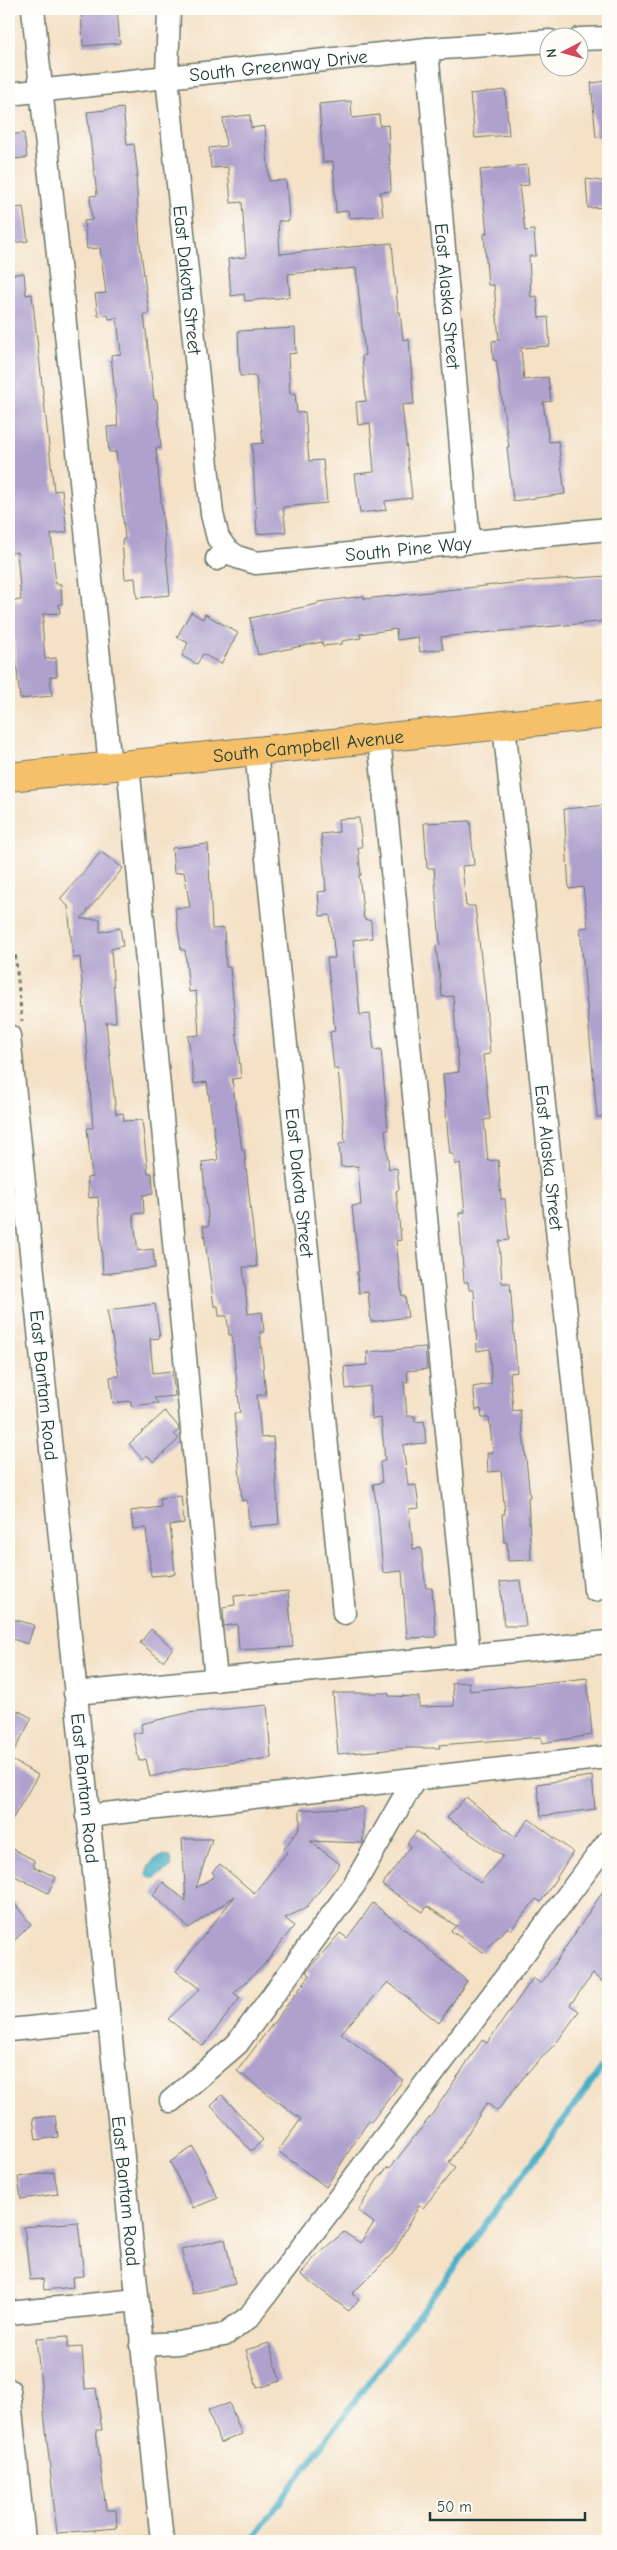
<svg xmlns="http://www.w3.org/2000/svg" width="617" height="2550" viewBox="0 0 617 2550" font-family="'Comic Neue',sans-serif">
<rect width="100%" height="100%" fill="#fdfcf7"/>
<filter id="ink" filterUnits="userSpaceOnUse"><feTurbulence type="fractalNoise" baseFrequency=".02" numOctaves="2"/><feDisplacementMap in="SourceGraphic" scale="10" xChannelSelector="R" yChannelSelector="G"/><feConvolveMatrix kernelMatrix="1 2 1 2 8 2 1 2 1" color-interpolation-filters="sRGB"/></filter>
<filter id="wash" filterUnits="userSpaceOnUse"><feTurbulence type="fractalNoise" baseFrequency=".0096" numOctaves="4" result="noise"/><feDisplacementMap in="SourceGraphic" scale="20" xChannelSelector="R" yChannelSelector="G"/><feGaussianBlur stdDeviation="1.12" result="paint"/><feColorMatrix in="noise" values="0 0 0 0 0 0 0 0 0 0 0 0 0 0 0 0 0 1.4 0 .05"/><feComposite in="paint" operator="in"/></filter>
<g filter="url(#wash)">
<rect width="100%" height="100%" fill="#f4e1c6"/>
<path fill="#47afc6" stroke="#33767d" d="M166 1855 171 1857 172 1866 155 1878H150L146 1874C149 1862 154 1858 166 1855Z"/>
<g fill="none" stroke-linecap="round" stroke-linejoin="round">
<path stroke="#47afc6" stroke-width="6" d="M251 2541 608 2060"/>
</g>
<g id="blocks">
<path fill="#afa1cd" d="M81 9H117L120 43 83 46Z
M608 81V136L596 137 591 83Z
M505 90 509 135 475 138 470 94Z
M351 101 352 118 379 115 380 126 388 125 391 191 380 192 383 216 349 218 348 210 336 213 333 161 323 162 319 104Z
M123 108 127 145 134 144 138 177H136L140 244 149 314H144L154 400H157L161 448H156L170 595 137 598 135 578 125 579 122 540 125 539 116 452H109L107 427 118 426 111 355 121 354 117 318 109 319 108 315 98 316 95 294 106 293 100 248 87 249 84 221 92 220 90 196 97 195 87 112Z
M250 115 251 128 265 126 269 181 286 180 289 221H278L280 254 392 243 398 312H400L403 340 409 339 411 368 414 404 402 405 412 498 385 501 386 510 360 513 355 474 374 472 370 423 358 425 356 402 366 401 362 356 365 355 356 268 288 274 290 297 245 301 244 294 231 296 228 259 246 257 242 202 231 203 228 167 211 168 209 148 226 146 223 118Z
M24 133 27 158 9 159V135Z
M527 165 529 185 519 186 525 231 534 230 536 256H529L531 297 537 296 539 318 548 317 550 346 521 348 524 380 548 377 551 401 543 402 549 442 558 441 565 494 513 501 507 447H509L496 360H493L492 341 499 340 494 285H488L484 234 487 233 480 170Z
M586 179 608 182V207L588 208Z
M23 207 28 241 9 243V209Z
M24 273 26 295 32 294 54 491 62 490 67 532 51 534 56 584H61L62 604H59L60 613 43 614 44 622H42L45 659 56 658 57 676 50 677 52 696 20 699 10 601 21 600 17 552 11 553 9 528V275Z
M295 328 296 353 288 354 290 394 295 393 297 413 305 412 309 461 323 460 327 503 283 507 286 532 257 534 252 444 263 443 256 376H240L238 331Z
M608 576V621L441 637 443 649 420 652 418 637 397 640 396 629 360 634 361 638 342 641V644L323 646 322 642 258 655 250 618 318 604V602L364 596V599L531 581Z
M191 612 203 619 205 614 238 633 221 664 203 654 197 664 182 656 188 643 177 637Z
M608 805V842H605L608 871V916H605L608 944V1116L597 1117 580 928 588 927 583 887 569 889 564 809Z
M359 818 362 847H358L361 875H359L364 919 371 921 372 938 353 940 360 1015 370 1014 374 1050 381 1049 388 1130H385L389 1169 397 1168 399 1190 396 1191 401 1240 396 1241 402 1296H405L408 1317 371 1322 368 1292 359 1293 357 1272H359L352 1206 361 1205 358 1166 341 1167 339 1144 345 1143 338 1069H334L330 1032 335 1031 327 958H335L330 915 320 916 318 892 326 891 321 834 339 832 338 819Z
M470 821 474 865 462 866 466 906H475L485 992 490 1054 483 1055 490 1119 484 1120 488 1161 498 1160 501 1199H505L509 1240 499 1241 502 1283H510L517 1372 510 1373 513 1411 520 1410 525 1449 530 1497H528L531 1560 508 1561 507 1542H504L502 1514H505L501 1471 488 1472 487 1453 493 1452 489 1418H482L481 1409 476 1410 473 1387 491 1384 490 1349 477 1351 474 1290H469L468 1282H464L459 1213 465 1212 460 1163 455 1165 454 1154H450L448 1136 443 1074 459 1072 453 996 442 997 436 946 440 945 434 868H427L424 823Z
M208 844 212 929 224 928 226 967H230L241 1078 232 1079 242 1150 244 1149 257 1267H243L248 1314 262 1312 264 1332H260L266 1395H257L261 1438 273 1437 279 1524 249 1527 247 1500 242 1501 240 1478 234 1413H240L232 1335H229L227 1316H219L218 1306H214L203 1226H209L202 1162 218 1160 207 1082 194 1084 188 1036 199 1035 196 991 189 992 185 950H181L175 908 190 907 184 872 174 873 172 848Z
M101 852 123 868 81 919H100V932L120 928 123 946 111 949 116 1022H106L116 1114 123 1113 124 1121 142 1120 148 1173H152L153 1194 143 1195 144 1213 133 1214 138 1251 153 1249 155 1268 103 1274 98 1197 89 1198 87 1178 92 1177 87 1128H93L80 957 73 958 68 906 60 899Z
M155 1304 160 1338 150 1339 153 1373 172 1371 175 1396 154 1398 158 1403 131 1406V1401L113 1403 110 1377 119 1376 107 1310Z
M425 1347 427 1369 407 1371 408 1382H404L407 1416H415V1422L424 1421 426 1443 403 1445 408 1486 416 1485 419 1508 409 1509 413 1549 421 1548 426 1588H432L436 1637 407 1638 402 1571 383 1573 378 1513 373 1484 382 1483 380 1462 385 1461 381 1418 372 1419 370 1386 346 1389 344 1367 368 1365 367 1352Z
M165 1411 178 1426 179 1430 174 1434 179 1439 154 1462 147 1455 142 1459 129 1444Z
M181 1496 184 1523 170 1525 175 1574 151 1576 146 1528 133 1529 131 1511 161 1507 160 1498Z
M520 1580 526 1626H504L500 1582Z
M288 1591 293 1647 239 1650 237 1624 224 1626 223 1607 235 1605 234 1596Z
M9 1618 34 1625 28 1644 9 1638Z
M151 1629 173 1648 163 1661 140 1643Z
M587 1678 592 1735 542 1743 541 1737 439 1745 440 1748H409L338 1754 333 1693H388L389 1696 419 1697V1707L454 1706 452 1683 469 1682 470 1691Z
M267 1705 271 1758 183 1769 150 1777 146 1759 139 1761 133 1734 142 1732 141 1724 187 1713Z
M9 1706 32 1718 10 1759 38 1775 9 1825Z
M592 1776 595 1809 541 1816 537 1784Z
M466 1797 515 1837 529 1819 573 1852 541 1902 536 1899 511 1930 508 1927 483 1952 451 1931 456 1926 427 1906 423 1912 382 1885 411 1846 407 1843 417 1831 480 1883 503 1856 447 1818Z
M363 1807V1843L310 1841 340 1864 306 1908 285 1918 294 1926 263 1966 234 1993 240 1998 203 2046 168 2019 200 1989 176 1971 235 1896 189 1928 153 1895 163 1882 186 1901 182 1839H212L196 1888 215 1876 212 1872 220 1864 254 1893 287 1852 284 1849 300 1827V1810Z
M9 1847 34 1860V1867L56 1877 48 1893 9 1873Z
M608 1884V1987L593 1974 570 2005 579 2011 557 2042 527 2073 497 2111 487 2103 449 2163 455 2168 423 2208 419 2205 393 2253 352 2294 359 2299 349 2311 301 2275 313 2258 344 2232 360 2243 374 2223 358 2211 377 2180 388 2167 390 2168 433 2113 482 2040 487 2043 533 1978 541 1984Z
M9 1897 31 1924 9 1946Z
M373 1903 467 1981 439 2023 388 1982 341 2033 403 2080 371 2122 369 2120 326 2187 278 2151 301 2119 237 2071 310 1975 306 1972 308 1970 340 1933 347 1938Z
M222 2095 263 2140 251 2151 211 2106Z
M55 2116 58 2137 36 2140 33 2118Z
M193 2147 218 2198 193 2208 170 2162Z
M54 2172 58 2194 21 2199 18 2177Z
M78 2222 84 2276 72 2277 73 2287 44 2290 43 2279 30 2280 24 2227Z
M225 2239 235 2284 192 2294 181 2249Z
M68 2336V2348L82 2347 85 2389 96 2388 102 2430H96L106 2510H116L117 2528 57 2533 36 2338Z
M269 2343 280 2381 257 2388 246 2350Z
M229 2403 242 2434 220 2443 208 2410Z"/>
</g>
</g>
<g filter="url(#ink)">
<use href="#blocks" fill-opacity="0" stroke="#6a7667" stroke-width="1"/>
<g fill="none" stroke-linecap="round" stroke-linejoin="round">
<defs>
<g id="minor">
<path d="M33 9 110 766"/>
<path id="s1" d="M169 9 167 77 212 514 218 538 226 549"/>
<path d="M580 39 608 38"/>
<path id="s2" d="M427 49 469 542"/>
<path id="s3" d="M9 94 427 49 550 41"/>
<path id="s4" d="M217 559 226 549 237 557 256 563 608 529"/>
<path id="s5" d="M504 725 595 1590"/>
<path d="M379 738 469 1656"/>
<path id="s6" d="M256 751 344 1613"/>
<path d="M128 764 216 1680"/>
<path id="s7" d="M9 1036 162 2541"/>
<path d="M75 1693 608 1642"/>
<path d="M87 1816 608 1757"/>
<path d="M9 2030 109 2020"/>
<path d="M171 2101 237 2044 354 1885 414 1780"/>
<path d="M9 2313 137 2300"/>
<path d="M141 2345 178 2343 224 2335 249 2317 608 1842"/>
<path d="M9 2390 24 2541"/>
</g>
<g id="major">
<path id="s8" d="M9 777 608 714"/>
</g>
</defs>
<use href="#minor" stroke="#6a7667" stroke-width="25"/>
<use href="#major" stroke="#6a7667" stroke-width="30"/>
<path stroke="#6a7667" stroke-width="3" stroke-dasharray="4 4" stroke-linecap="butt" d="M9 941 15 952 22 1021"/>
<use href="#minor" stroke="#fff" stroke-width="22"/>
<use href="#major" stroke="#f6c06b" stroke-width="28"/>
</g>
</g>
<g text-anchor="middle" stroke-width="4.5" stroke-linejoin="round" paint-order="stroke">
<g font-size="19" fill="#1f3d34" stroke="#fdfcf7">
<text dy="7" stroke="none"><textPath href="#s3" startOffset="271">South Greenway Drive</textPath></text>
<text dy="7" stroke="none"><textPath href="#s1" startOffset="272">East Dakota Street</textPath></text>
<text dy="7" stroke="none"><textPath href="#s2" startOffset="248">East Alaska Street</textPath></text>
<text dy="7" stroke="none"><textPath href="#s4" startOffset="200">South Pine Way</textPath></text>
<text dy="7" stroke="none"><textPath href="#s8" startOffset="301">South Campbell Avenue</textPath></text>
<text dy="7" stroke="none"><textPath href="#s5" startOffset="435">East Alaska Street</textPath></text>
<text dy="7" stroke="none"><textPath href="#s6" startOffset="434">East Dakota Street</textPath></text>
<text dy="7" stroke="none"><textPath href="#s7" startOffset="351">East Bantam Road</textPath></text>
<text dy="7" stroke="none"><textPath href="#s7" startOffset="756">East Bantam Road</textPath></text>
<text dy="7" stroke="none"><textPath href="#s7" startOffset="1161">East Bantam Road</textPath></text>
</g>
</g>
<rect width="617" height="2550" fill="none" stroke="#fdfcf7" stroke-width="30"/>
<g transform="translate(564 52) rotate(264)"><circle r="24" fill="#fdfcf7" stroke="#a4b0a9"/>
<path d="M0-4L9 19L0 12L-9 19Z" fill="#d1495b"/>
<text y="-8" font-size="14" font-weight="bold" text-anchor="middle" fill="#1f3d34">N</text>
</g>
<path d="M430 2512v8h155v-8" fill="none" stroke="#1f3d34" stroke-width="2.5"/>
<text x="437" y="2512" font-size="15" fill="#1f3d34" stroke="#fdfcf7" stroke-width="4" paint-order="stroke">50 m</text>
</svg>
